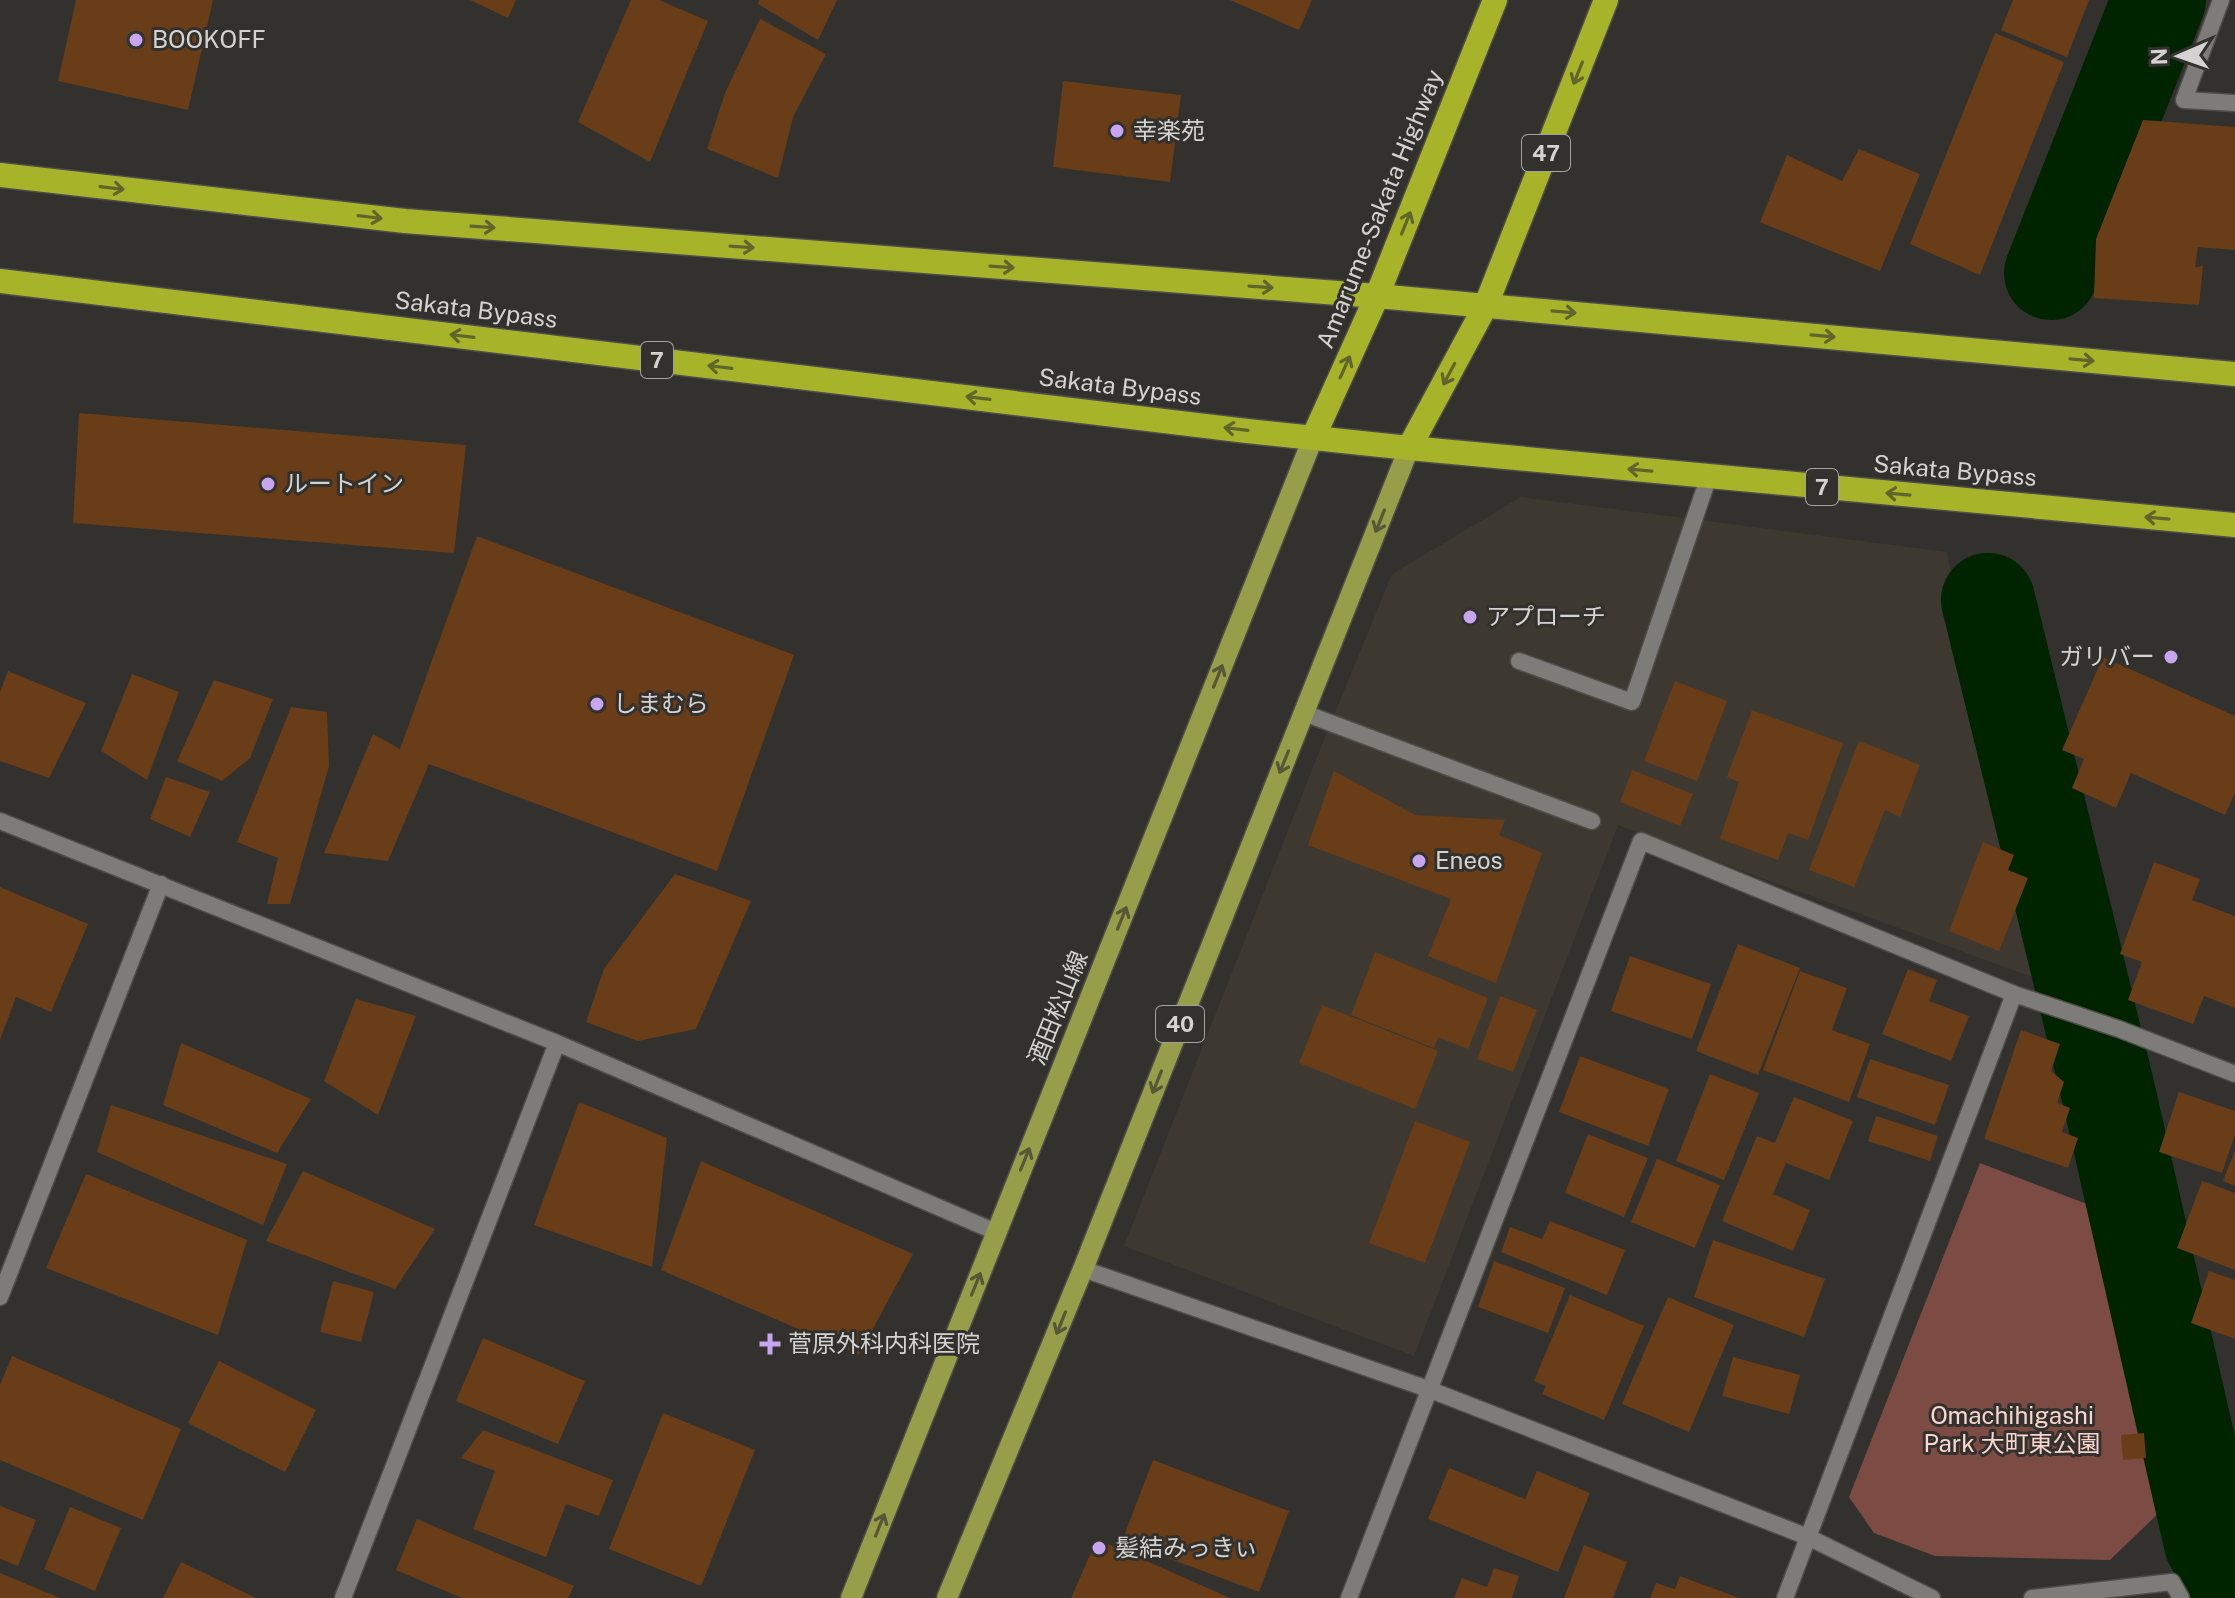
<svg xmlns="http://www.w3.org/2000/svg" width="2235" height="1598" viewBox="0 0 2235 1598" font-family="'Public Sans','Noto Sans JP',sans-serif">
<rect width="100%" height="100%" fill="#32312d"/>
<path fill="#3e3930" d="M1521 497 1947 552 2032 977 1618 825 1414 1356 1124 1246 1323 742 1392 574Z"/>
<path fill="#7c4b43" d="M1980 1163 2092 1206 2163 1509 2110 1560 1935 1556 1874 1533 1849 1497Z"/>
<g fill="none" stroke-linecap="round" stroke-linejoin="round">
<path stroke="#002300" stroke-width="94" d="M2051 273 2159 0
M1988 600 2108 1091 2211 1543 2235 1585"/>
</g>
<path fill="#693d18" d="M76 0H213L188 110 58 81Z
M470 0H516L508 18Z
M631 0H659L708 21 650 162 578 122Z
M759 0H837L818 40 758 4Z
M1230 0H1312L1299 30Z
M2013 0H2089L2067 57 2001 30Z
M760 19 826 54 793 117 778 178 707 149 725 93Z
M1995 33 2064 62 1980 275 1910 244Z
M1063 81 1181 95 1170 182 1053 167Z
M2143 120 2235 127V250L2198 247 2195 267 2203 266 2199 305 2094 298 2096 239Z
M1859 149 1920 174 1880 271 1760 222 1787 155 1842 181Z
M79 413 466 445 454 553 73 523Z
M477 536 794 655 717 871 429 764 388 861 324 853 373 734 400 749Z
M2103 657 2235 716V793L2225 815 2131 773 2116 808 2072 788 2084 759 2062 750Z
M8 671 86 703 49 778 0 761V692Z
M132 674 179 692 147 780 101 751Z
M214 680 273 699 250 758 222 781 177 761Z
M1675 681 1727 701 1697 781 1644 761Z
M291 707 327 712 329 766 290 904H267L278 858 237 842Z
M1752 710 1843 743 1808 840 1788 833 1778 860 1720 839 1739 782 1727 777Z
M1859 741 1920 765 1900 817 1885 810 1854 887 1809 870Z
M1632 770 1693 794 1680 826 1620 802Z
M1334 771 1415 815 1505 820 1499 835 1542 853 1496 983 1428 956 1451 899 1308 845Z
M166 777 210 792 190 837 150 819Z
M1983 842 2014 855 2008 870 2028 878 1999 951 1949 931Z
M2154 862 2200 879 2192 900 2235 916V1008L2204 996 2193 1024 2128 1000 2142 962 2120 954Z
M675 874 751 901 696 1029 638 1041 586 1022 604 969Z
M0 887 88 924 51 1012 16 997 0 1040Z
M1738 944 1800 968 1758 1075 1696 1051Z
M1375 952 1488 998 1468 1049 1438 1037 1434 1048 1351 1015Z
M1630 956 1711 984 1692 1039 1611 1011Z
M1908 969 1937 980 1929 1001 1969 1016 1951 1061 1882 1034Z
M1800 971 1847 988 1832 1030 1870 1044 1849 1102 1763 1070Z
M1500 996 1537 1010 1513 1072 1477 1059Z
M356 999 416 1016 378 1115 324 1081Z
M1322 1005 1438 1051 1415 1109 1299 1063Z
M2021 1030 2060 1044 2051 1071 2064 1082 2057 1103 2070 1108 2062 1132 2078 1138 2068 1168 1984 1139Z
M181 1043 311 1099 277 1153 163 1105Z
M1580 1056 1669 1089 1648 1146 1559 1112Z
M1870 1059 1949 1085 1935 1125 1857 1097Z
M1710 1074 1759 1093 1724 1180 1676 1161Z
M2179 1092 2235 1111V1134L2222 1173 2159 1152Z
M1794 1097 1853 1121 1829 1180 1786 1163 1773 1194 1810 1210 1793 1251 1722 1221 1757 1136 1775 1143Z
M579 1102 667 1138 652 1267 534 1225Z
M111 1105 287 1164 263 1225 97 1152Z
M1876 1116 1938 1136 1930 1161 1868 1141Z
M1415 1121 1470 1142 1425 1263 1369 1243Z
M1588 1134 1648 1158 1624 1217 1565 1193Z
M2235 1150V1186L2223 1181Z
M1657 1159 1720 1185 1695 1248 1631 1222Z
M701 1161 913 1254 859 1355 661 1270Z
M303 1171 435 1229 395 1289 266 1241Z
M86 1174 247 1240 218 1335 46 1268Z
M2202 1181 2235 1193V1270L2177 1248Z
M1550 1221 1625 1250 1607 1295 1501 1252 1510 1227 1542 1239Z
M1713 1240 1825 1279 1804 1337 1694 1297Z
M1494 1261 1565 1288 1548 1333 1478 1307Z
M2209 1271 2235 1280V1339L2191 1323Z
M333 1281 374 1292 361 1342 320 1332Z
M1570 1295 1644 1326 1604 1420 1542 1394 1546 1386 1534 1381Z
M1668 1297 1734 1325 1689 1432 1622 1404Z
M483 1338 585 1381 558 1444 456 1401Z
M12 1356 181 1429 143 1520 0 1460V1385Z
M1733 1357 1800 1375 1789 1414 1722 1396Z
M219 1361 316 1410 285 1472 188 1423Z
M663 1413 755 1450 701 1586 609 1549Z
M483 1430 613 1480 599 1516 566 1504 546 1557 473 1529 495 1471 461 1458Z
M2144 1433 2146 1458 2123 1460 2121 1435Z
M1153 1460 1289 1511 1259 1592 1122 1541Z
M1449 1468 1525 1499 1537 1471 1590 1493 1558 1572 1428 1519Z
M0 1506 36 1520 18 1566 0 1559Z
M70 1507 121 1528 95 1591 44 1569Z
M417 1519 574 1586 568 1598H462L396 1570Z
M1097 1539 1230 1598H1071Z
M1584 1545 1627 1562 1613 1598H1564Z
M181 1562 256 1598H163Z
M1494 1568 1519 1576 1512 1598H1454L1462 1578 1487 1587Z
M0 1573 60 1598H0Z
M1680 1576 1739 1598H1650L1656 1583 1675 1589Z"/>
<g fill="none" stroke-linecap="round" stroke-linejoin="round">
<defs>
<path id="lane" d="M1519 661 1632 702 1709 476
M1304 713 1592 821"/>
<path id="street" d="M2221 0 2184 100 2235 103
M0 821 557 1043 996 1232
M1083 1269 1428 1389 1808 1537 1932 1598
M0 1297 161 884
M343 1598 557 1043
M1349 1598 1641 841 2014 994 2119 1029 2235 1074
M1785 1598 2014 994
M2032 1598 2172 1582 2181 1598"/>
<path id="primary" d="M851 1598 1313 438
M947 1598 1083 1269 1409 448"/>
<path id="highway" d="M0 175 405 221 1377 296 2235 374
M0 281 1247 431 1409 448 2235 525
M1313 438 1377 296 1495 0
M1409 448 1486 305 1606 0"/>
</defs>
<use href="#lane" stroke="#4e4d4a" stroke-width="19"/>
<use href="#street" stroke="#4e4d4a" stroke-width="19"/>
<use href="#primary" stroke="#4e4d4a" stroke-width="23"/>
<use href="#highway" stroke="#4e4d4a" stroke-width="27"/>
<use href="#lane" stroke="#7e7c78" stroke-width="16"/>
<use href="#street" stroke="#7e7c78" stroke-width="16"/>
<use href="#primary" stroke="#979e49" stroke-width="20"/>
<use href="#highway" stroke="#a7b429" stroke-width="24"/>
</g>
<defs><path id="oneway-shaft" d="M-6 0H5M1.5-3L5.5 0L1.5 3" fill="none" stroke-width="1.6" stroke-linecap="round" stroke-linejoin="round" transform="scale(2)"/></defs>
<g stroke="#61652b">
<use href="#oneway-shaft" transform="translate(1578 73) rotate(112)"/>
<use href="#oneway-shaft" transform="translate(112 188) rotate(7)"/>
<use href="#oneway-shaft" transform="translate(370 217) rotate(7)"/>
<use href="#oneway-shaft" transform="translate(1406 223) rotate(-68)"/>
<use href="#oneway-shaft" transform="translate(483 227) rotate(4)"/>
<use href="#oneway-shaft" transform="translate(742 247) rotate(4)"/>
<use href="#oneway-shaft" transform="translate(1002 267) rotate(4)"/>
<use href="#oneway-shaft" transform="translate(1261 287) rotate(4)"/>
<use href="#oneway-shaft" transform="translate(1564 312) rotate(5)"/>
<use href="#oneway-shaft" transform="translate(462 336) rotate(-173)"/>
<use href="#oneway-shaft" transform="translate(1823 336) rotate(5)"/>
<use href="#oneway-shaft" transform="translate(2082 360) rotate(5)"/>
<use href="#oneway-shaft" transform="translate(720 367) rotate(-173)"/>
<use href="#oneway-shaft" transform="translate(1345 367) rotate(-66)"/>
<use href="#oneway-shaft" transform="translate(1449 374) rotate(118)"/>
<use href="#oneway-shaft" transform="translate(978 398) rotate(-173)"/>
<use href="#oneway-shaft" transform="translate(1236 429) rotate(-173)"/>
<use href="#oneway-shaft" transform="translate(1640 470) rotate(-175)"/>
<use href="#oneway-shaft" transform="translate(1898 494) rotate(-175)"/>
<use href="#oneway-shaft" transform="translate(2157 518) rotate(-175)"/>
</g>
<g stroke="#555737">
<use href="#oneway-shaft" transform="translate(1380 521) rotate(112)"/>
<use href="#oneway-shaft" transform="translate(1218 676) rotate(-68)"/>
<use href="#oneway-shaft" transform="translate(1284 762) rotate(112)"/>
<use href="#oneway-shaft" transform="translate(1122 918) rotate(-68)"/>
<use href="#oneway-shaft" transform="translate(1157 1082) rotate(112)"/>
<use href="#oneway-shaft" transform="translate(1025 1159) rotate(-68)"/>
<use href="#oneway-shaft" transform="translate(976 1284) rotate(-68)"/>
<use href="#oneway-shaft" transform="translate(1061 1323) rotate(112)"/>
<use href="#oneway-shaft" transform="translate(880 1525) rotate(-68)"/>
</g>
<g fill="#c7a6ef" stroke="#32312d" stroke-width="3">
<circle cx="136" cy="40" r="8"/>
<circle cx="1117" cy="131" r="8"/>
<circle cx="268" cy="484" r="8"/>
<circle cx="1470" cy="617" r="8"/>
<circle cx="2171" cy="657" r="8"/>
<circle cx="597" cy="704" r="8"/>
<circle cx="1419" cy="861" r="8"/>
<path d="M766 1332h8v8h8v8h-8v8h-8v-8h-8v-8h8z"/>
<circle cx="1099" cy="1548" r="8"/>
</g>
<g text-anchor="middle" stroke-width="6" stroke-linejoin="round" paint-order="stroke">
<g fill="#32312d" stroke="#a3a2a0" stroke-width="2">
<rect x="1522" y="135" width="48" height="36" rx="6"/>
<rect x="641" y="342" width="32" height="36" rx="6"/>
<rect x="1806" y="469" width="32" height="36" rx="6"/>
<rect x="1156" y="1006" width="48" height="36" rx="6"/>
</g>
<g font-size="22" font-weight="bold" fill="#d4d3d1">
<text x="1546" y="161">47</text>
<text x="657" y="368">7</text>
<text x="1822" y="495">7</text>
<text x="1180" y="1032">40</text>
</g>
<g font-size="24" fill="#d4d3d1" stroke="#32312d" text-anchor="start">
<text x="152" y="48">BOOKOFF</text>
<text x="1133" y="139">幸楽苑</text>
<text x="284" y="492">ルートイン</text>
<text x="1486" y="625">アプローチ</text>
<text x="2155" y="665" text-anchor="end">ガリバー</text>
<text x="613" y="712">しまむら</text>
<text x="1435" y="869">Eneos</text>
<text x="788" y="1352">菅原外科内科医院</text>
<text x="1115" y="1556">髪結みっきぃ</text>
</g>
<g font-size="24" fill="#d4d3d1" stroke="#32312d">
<text transform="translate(1380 209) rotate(-68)" y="8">Amarume-Sakata Highway</text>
<text transform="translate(476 310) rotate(7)" y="8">Sakata Bypass</text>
<text transform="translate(1120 387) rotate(7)" y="8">Sakata Bypass</text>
<text transform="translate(1955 471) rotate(5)" y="8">Sakata Bypass</text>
<text transform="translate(1058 1008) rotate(-68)" y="8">酒田松山線</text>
</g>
<g font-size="24" fill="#fad4ce" stroke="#32312d">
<text x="2012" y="1424">Omachihigashi<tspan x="2012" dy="28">Park 大町東公園</tspan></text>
</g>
</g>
<g transform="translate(2179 56) rotate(268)" stroke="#32312d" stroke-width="6" paint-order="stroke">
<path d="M0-6L14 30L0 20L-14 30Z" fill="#d4d3d1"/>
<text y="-12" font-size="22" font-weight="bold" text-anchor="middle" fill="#d4d3d1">N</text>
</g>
</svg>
